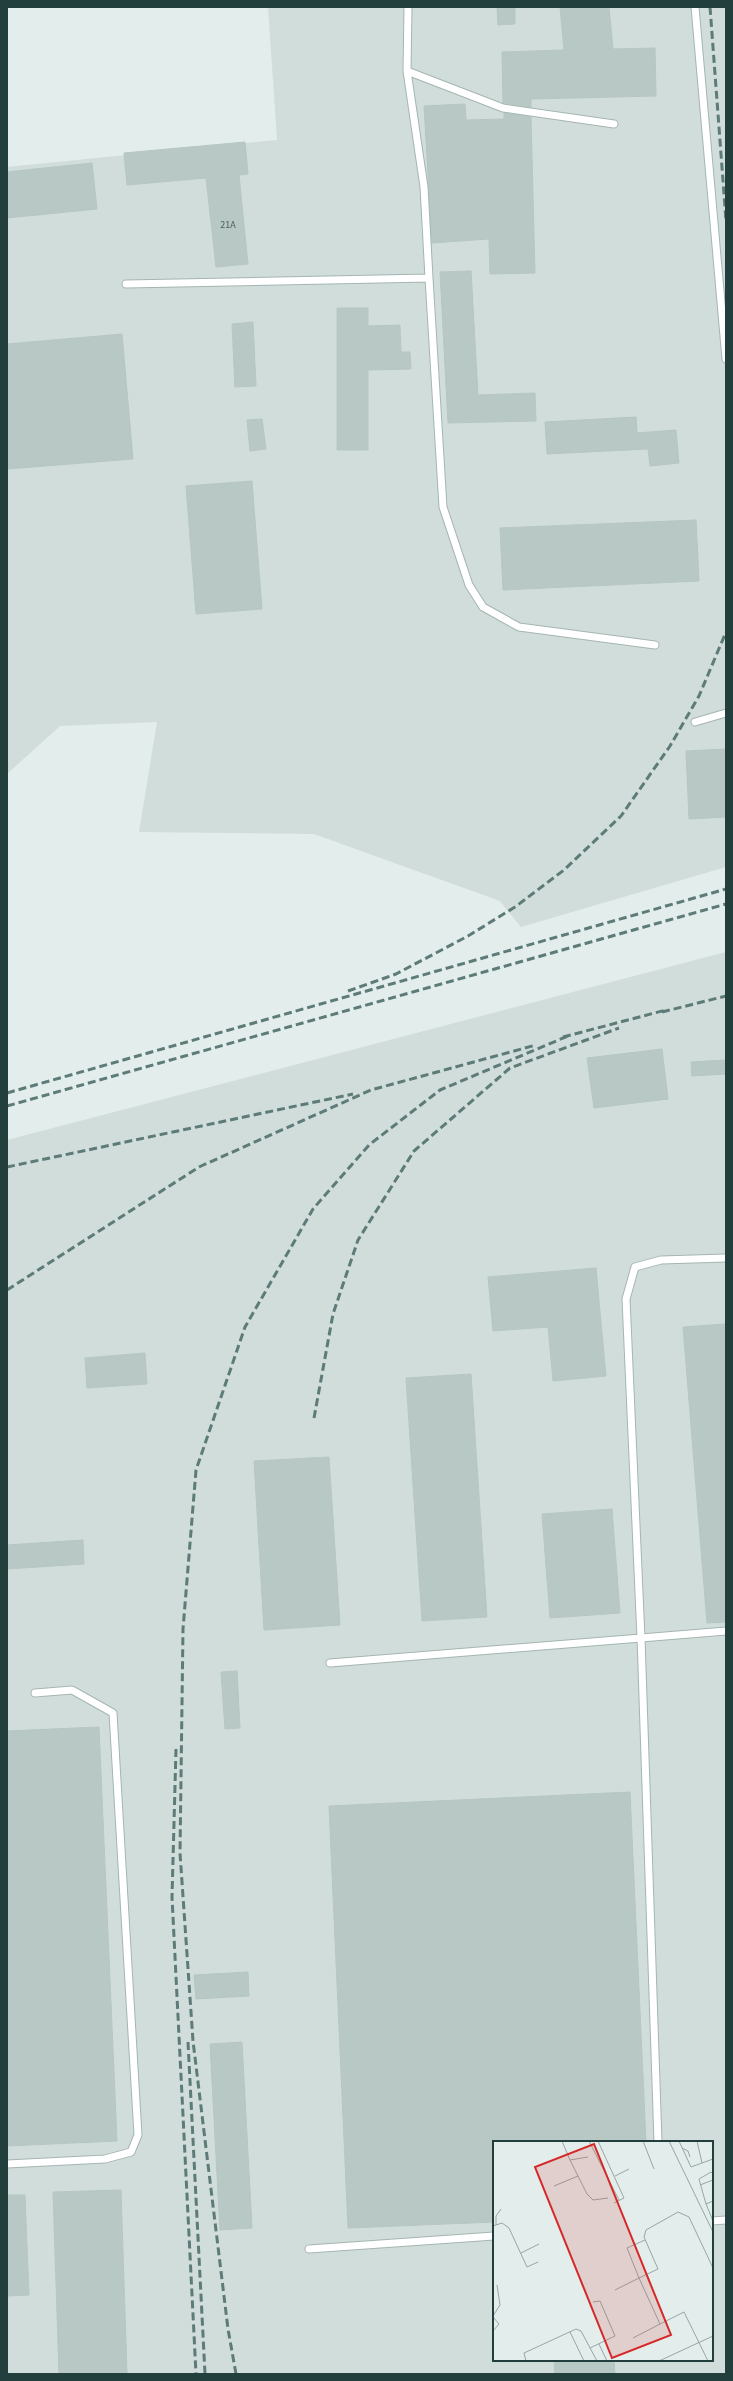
<svg xmlns="http://www.w3.org/2000/svg" width="733" height="2381" viewBox="0 0 733 2381" font-family="'Source Sans 3',sans-serif">
<rect width="100%" height="100%" fill="#e3edeb"/>
<path fill="#d1ddda" fill-rule="evenodd" d="M268 7H726V867L521 927 500 901 314 834 139 832 157 722 60 726 7 774V167L277 140Z
M726 952V2374H7V1140ZM494 2142H712V2360H494Z"/>
<path fill="#b8c8c4" stroke="#b6c7c3" d="M497 7H515V24L498 25Z
M560 7H609L613 49 655 48 656 96 531 99V107L503 103 502 52 564 50Z
M465 104 466 120 504 119V113L531 117 535 273 490 274 489 239 432 243 424 106Z
M245 142 248 174 239 175 248 264 216 267 206 178 127 185 124 153Z
M92 163 97 209 7 218V172Z
M471 271 478 395 535 393 536 421 448 423 440 272Z
M337 308H368V326L400 325 401 352H410L411 369 368 370V450H337Z
M253 322 256 386 235 387 232 324Z
M122 334 133 459 7 469V344Z
M636 417 637 433 676 430 679 463 650 466 648 449 547 454 545 422Z
M262 419 266 449 250 451 247 420Z
M252 481 262 609 196 614 186 486Z
M696 520 699 581 503 590 500 528Z
M726 749V817L689 819 686 751Z
M662 1049 668 1099 594 1108 587 1058Z
M726 1060V1074L692 1076 691 1062Z
M596 1268 606 1376 553 1381 548 1327 493 1331 488 1277Z
M726 1324V1622L707 1623 683 1327Z
M145 1353 147 1384 87 1388 85 1358Z
M471 1374 487 1617 422 1621 406 1378Z
M329 1457 340 1625 264 1630 254 1461Z
M612 1509 620 1613 550 1618 542 1514Z
M83 1540 84 1564 7 1569V1545Z
M237 1671 240 1728 225 1729 221 1672Z
M99 1727 117 2141 7 2146V1731Z
M630 1792 646 2142H494V2222L348 2228 329 1806Z
M248 1972 249 1996 196 1999 194 1975Z
M242 2042 252 2228 220 2230 210 2044Z
M121 2190 127 2374H59L53 2192Z
M7 2195H25L29 2295 7 2296Z
M554 2360H614L615 2374H555Z"/>
<g fill="none" stroke-linecap="round" stroke-linejoin="round">
<defs>
<path id="lane" d="M408 7 407 71 503 108 614 124
M695 7 726 359
M429 278 443 507 469 585 483 607 519 627 655 645
M126 284 429 278 424 187 407 71
M695 722 726 713
M330 1663 641 1638 626 1299 635 1267 661 1260 726 1258
M658 2142 641 1638 726 1631
M7 2164 105 2159 131 2152 138 2135 113 1713 72 1690 35 1693
M712 2221 726 2220
M309 2249 494 2236"/>
</defs>
<use href="#lane" stroke="#a5b5b3" stroke-width="9"/>
<use href="#lane" stroke="#fff" stroke-width="7"/>
<path stroke="#5d7b78" stroke-width="3" stroke-dasharray="8 4" stroke-linecap="butt" d="M710 7 726 221
M348 991 396 974 468 936 515 907 564 870 621 816 670 746 699 696 726 632
M662 1012 726 996
M563 1037 666 1010
M7 1093 726 889
M7 1106 726 904
M7 1167 353 1094
M7 1290 199 1167 371 1090 536 1045
M314 1418 333 1314 358 1240 414 1151 510 1068 619 1028
M176 1749 172 1897 196 2374
M188 2042 205 2374
M236 2374 228 2329 193 2041 180 1853 183 1629 196 1470 245 1327 313 1209 369 1145 440 1090 568 1036"/>
</g>
<g text-anchor="middle" stroke-width="3" stroke-linejoin="round" paint-order="stroke">
<g font-size="10" fill="#48615f">
<text x="228" y="228">21А</text>
</g>
</g>
<g transform="translate(493 2141)">
<rect width="220" height="220" fill="#e3edeb"/>
<path fill="none" stroke="#96a7a5" stroke-width="1" d="M69 0 77 19 95 16M96 0 126 59M105 0 131 57 121 62M150 0 161 28M176 0 220 91M186 0 198 26 220 18M204 0 209 22M189 7 195 10 197 16M85 35 94 53 100 59 115 57M122 35 136 28M207 44 220 39M61 45 85 35 77 19M220 60 213 63 220 80M213 63 206 38 218 31 220 33M3 84V75L8 68M0 85 9 82 16 87 34 126 45 121M28 112 46 103M122 149 146 137 134 107 152 99M0 175 7 164 4 144M0 176 6 183 0 190M77 191 91 220M140 197 167 183M106 203 114 220M97 207 122 195 107 160 100 161M33 220 31 212 83 188 88 190 104 220M166 220 220 195M215 220 191 171 167 183 146 137 165 128 151 96 153 89 185 71 196 76 220 127"/>
<path fill="#d62828" fill-opacity="0.15" stroke="#d62828" stroke-width="2" d="M101 3 178 194 119 217 42 26Z"/>
<rect width="220" height="220" fill="none" stroke="#223f3d" stroke-width="2"/>
</g>
<rect width="733" height="2381" fill="none" stroke="#223f3d" stroke-width="16"/>
</svg>
